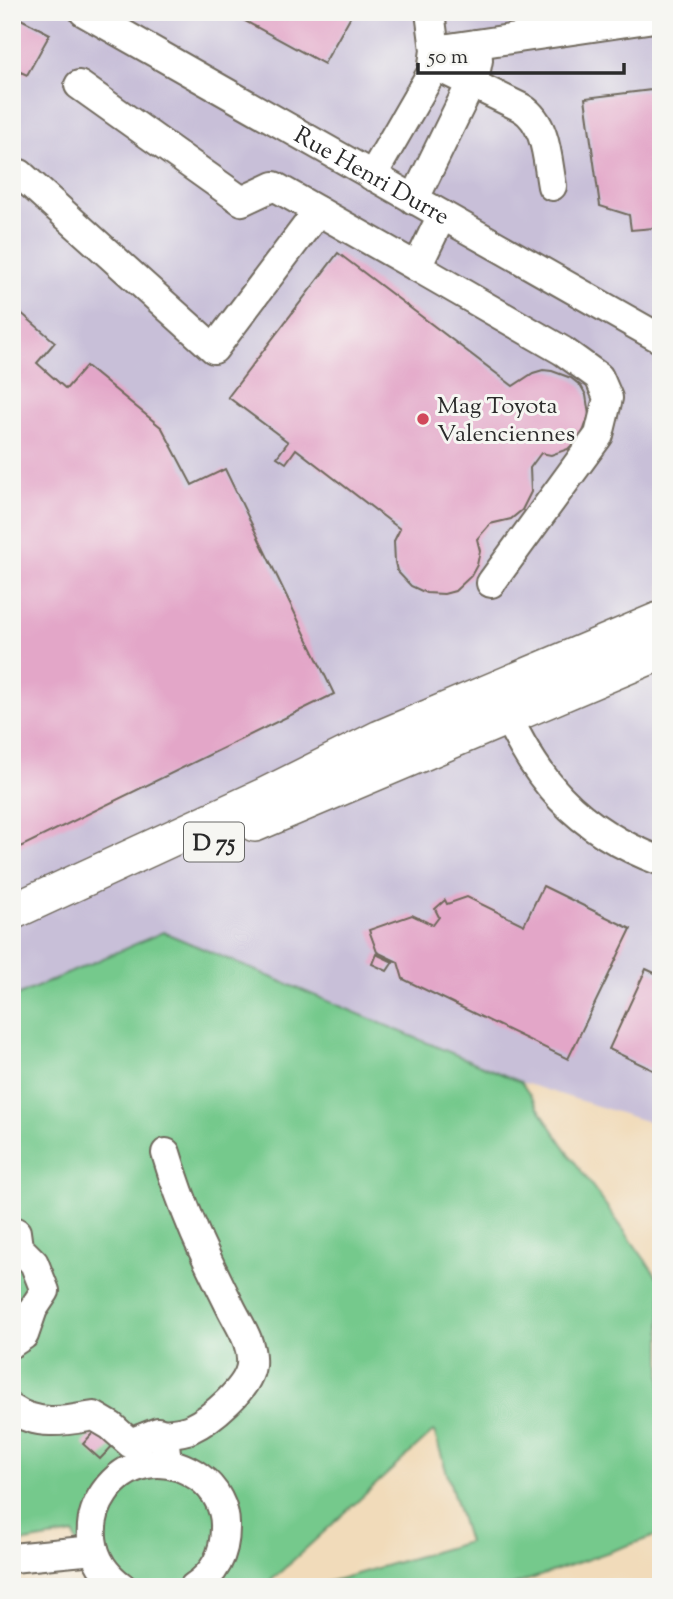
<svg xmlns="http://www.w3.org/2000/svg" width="673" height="1599" viewBox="0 0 673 1599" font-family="'Sorts Mill Goudy',serif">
<rect width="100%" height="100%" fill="#f6f6f2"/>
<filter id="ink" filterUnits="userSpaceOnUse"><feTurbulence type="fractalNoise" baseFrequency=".0143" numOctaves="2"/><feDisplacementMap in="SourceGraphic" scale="14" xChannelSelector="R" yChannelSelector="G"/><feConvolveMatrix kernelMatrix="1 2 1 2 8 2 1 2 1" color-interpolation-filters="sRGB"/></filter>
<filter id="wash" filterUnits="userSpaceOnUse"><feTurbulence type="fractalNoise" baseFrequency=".00686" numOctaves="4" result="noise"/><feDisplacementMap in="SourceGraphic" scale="28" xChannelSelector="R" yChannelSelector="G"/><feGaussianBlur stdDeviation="1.57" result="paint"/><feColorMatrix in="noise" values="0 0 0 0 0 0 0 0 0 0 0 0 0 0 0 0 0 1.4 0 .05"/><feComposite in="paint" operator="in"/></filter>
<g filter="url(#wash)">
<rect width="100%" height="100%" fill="#f1dbba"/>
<path fill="#c8bfd8" d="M12 12H661V1126L521 1082 163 932 12 998Z"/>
<path fill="#75c98c" stroke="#507a5c" stroke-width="2" d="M163 932 521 1082 572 1158 661 1282V1534L508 1587H311L468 1542 434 1431 264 1587H88L74 1534 12 1544V998Z"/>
<g id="blocks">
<path fill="#e3a6c8" d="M238 12H353L324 64 236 16Z
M15 16 50 34 27 75 12 68V22Z
M660 89 661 231 654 228 631 230 629 215 600 206 585 98Z
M338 253 513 386 533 373 543 370 552 371 571 378 581 386 586 395 589 415 582 435 568 449 551 455 541 453 530 468 531 492 522 510 511 519 490 524 477 539 480 551 477 565 471 576 455 591 444 594 426 593 411 586 397 571 395 562 394 541 400 529 296 449 286 463 277 457 288 442 228 397Z
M12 305 55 342 37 363 66 389 86 366 162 428 192 485 225 469 334 694 12 851Z
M543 886 631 929 568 1059 403 979 398 962 377 952 369 930 412 915 433 925 439 917 435 909 445 900 447 904 467 897 524 925Z
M376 954 393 962 387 971 372 964Z
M646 969 661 976V1074L609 1049Z
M98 1427 118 1440 100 1459 83 1444Z"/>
</g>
</g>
<g filter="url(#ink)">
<use href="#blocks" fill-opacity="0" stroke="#70695d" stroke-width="2"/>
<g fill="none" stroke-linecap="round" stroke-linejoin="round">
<defs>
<g id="minor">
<path id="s1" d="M84 12 661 339"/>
<path d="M435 50 661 17"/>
<path d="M434 65 522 108C547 124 547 159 552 186"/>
<path d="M79 85 242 201 274 186 417 267"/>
<path d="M20 174 214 349 318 211"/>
<path d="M372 176 432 72 435 50 430 12"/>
<path d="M414 200 475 75 478 60 477 44"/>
<path d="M442 215 417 267 563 351 599 377 608 398 599 435 491 583"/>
<path d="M499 697C533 779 576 830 661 861"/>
<path d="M166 1153C174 1180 184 1207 195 1233 206 1258 218 1282 230 1306 239 1325 253 1342 251 1365 249 1388 210 1420 190 1429 183 1432 172 1433 164 1434L167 1463"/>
<path d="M12 1343 24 1335 33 1309 45 1291 34 1263 18 1247 16 1232"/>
<path d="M12 1409C38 1427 66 1421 94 1416L111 1426 130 1443 158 1432 164 1434"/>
<path d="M12 1558 94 1550"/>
<path d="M122 1587C48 1534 124 1424 199 1477 215 1488 226 1508 225 1528 225 1552 216 1573 194 1587"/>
</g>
<path id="major" d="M255 824 661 652
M12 912 266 795 380 738 661 619"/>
</defs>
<use href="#minor" stroke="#70695d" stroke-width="32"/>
<use href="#major" stroke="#70695d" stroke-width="38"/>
<use href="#minor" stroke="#fff" stroke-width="28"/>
<use href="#major" stroke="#fff" stroke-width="35"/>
</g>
</g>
<circle fill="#d1495b" stroke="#f6f6f2" stroke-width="2.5" cx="423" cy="419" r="7"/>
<g text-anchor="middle" stroke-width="6" stroke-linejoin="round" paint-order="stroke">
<rect fill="#f6f6f2" stroke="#686867" stroke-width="2" x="184" y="822.5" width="60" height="39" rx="5"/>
<g font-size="23" font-weight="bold" fill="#2b2b2b">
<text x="214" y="850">D 75</text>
</g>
<g font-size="24" fill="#2b2b2b" stroke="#f6f6f2">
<text dy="8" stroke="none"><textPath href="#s1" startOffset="331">Rue Henri Durre</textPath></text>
</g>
<g font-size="24" fill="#2b2b2b" stroke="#f6f6f2" text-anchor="start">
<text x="437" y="413">Mag Toyota<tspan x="437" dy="28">Valenciennes</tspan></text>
</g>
</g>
<rect width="673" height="1599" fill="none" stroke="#f6f6f2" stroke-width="42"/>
<path d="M418 63v10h206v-10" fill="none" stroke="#2b2b2b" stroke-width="3.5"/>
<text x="428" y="63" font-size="21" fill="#2b2b2b" stroke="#f6f6f2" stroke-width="5" paint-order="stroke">50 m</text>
</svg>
